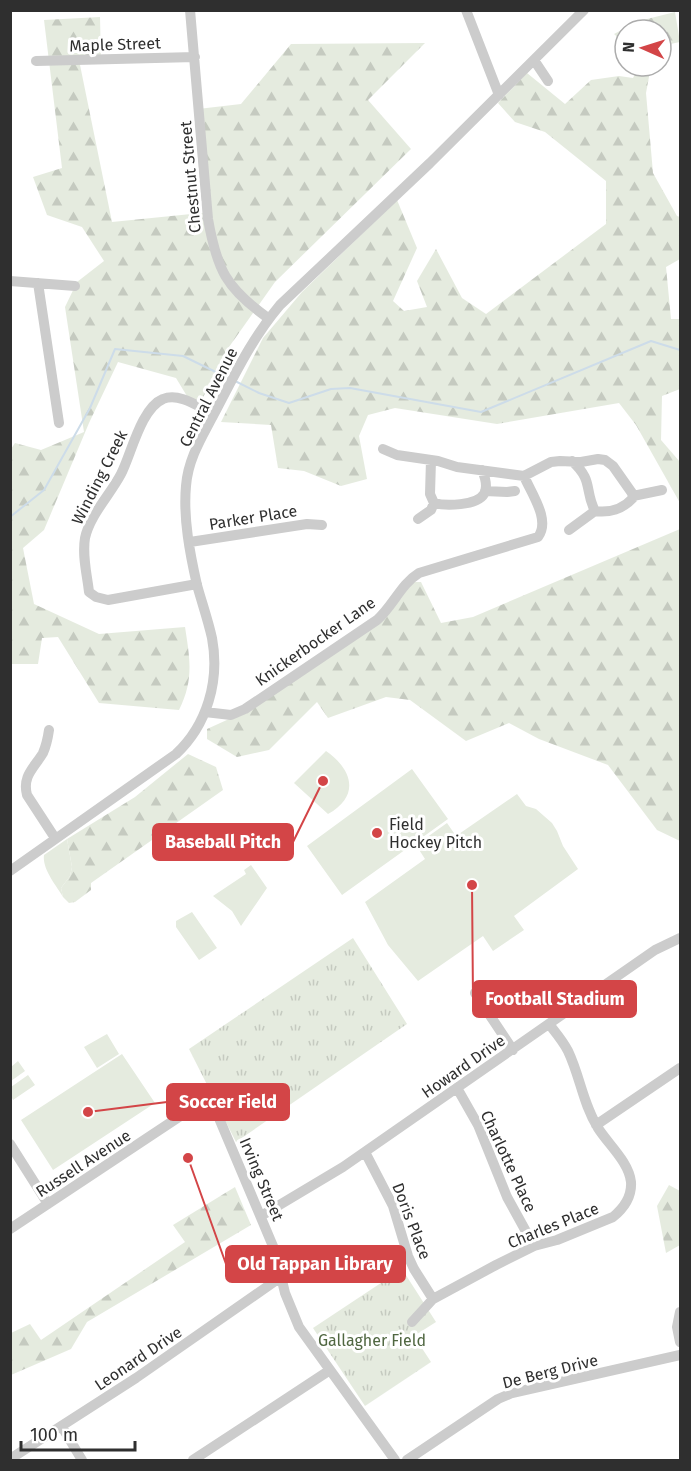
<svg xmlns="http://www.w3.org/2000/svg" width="691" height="1471" viewBox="0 0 691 1471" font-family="'Fira Sans',sans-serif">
<defs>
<pattern id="forest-firs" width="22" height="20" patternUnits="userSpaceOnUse" patternTransform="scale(1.5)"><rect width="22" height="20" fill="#e5ebdf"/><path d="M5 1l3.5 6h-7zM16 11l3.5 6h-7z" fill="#c5cac0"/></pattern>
<pattern id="park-tufts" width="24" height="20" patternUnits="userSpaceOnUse" patternTransform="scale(1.5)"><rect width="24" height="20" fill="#e5ebdf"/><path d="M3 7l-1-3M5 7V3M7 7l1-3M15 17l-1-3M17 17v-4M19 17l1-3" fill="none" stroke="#c5cac0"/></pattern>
</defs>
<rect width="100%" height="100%" fill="#fff"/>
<path fill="#e5ebdf" d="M326 751C353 770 360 796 328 814L294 783Z
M412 769 448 819 342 895 307 846Z
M517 794 526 806 536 809 552 823 557 831 563 846 578 869 514 916 524 930 493 951 483 936 418 981 388 945 365 902 425 859 416 845 447 823 456 836Z
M67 839 72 867 70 876 61 888 63 897C56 885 42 869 44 855Z
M251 865 267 888 241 926 232 911 213 896 246 874 244 870Z
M192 912 217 948 199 960 176 927V921Z
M107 1034 119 1054 97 1068 84 1047Z
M122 1054 155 1103 53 1170 21 1120Z
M18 1061 25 1071 11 1081V1067Z
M28 1075 35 1085 13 1100 11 1096V1087Z"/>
<path fill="url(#forest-firs)" d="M675 12 680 42 661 46V30H625V44L614 34 639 21Z
M100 17 101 60H79L112 222 211 212 198 109 241 104 291 44 425 43 368 100 411 149 275 282 229 347 196 411 176 378 118 362 89 423 44 530 23 548 34 604 99 634 185 627C190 659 194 680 179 710L99 703 58 637 42 638 38 664H11V449L15 443 41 450 84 432 65 307 77 282 104 261 82 227 47 215 33 177 62 168 44 20Z
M639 66H651L646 93 653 173 677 216 680 217V259L666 267 671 319H680V389L662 396 661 440 680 462V503L636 425 619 403 497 424 395 408 368 415 359 436 367 479 341 486 304 471 278 468 271 425 221 422 263 338 302 292 397 200 417 248 393 301 404 311 427 307 417 281 436 249 462 298 486 314 606 224V181L545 132 515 122 498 103 527 73 565 104 591 80 619 76 633 78Z
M680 529V841L657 830 608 765 539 739 509 723 466 741 410 700 386 697 328 718 317 702 269 750 237 757 207 739V729L229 719 377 625 412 582H421L441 623 473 617Z
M188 754 216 767 223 790 91 883V890L75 902 69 903 63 897 61 888 70 876 72 867 67 839 135 797Z
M669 1185 680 1191V1245L666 1253 657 1206Z
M235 1187 251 1225 87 1322 71 1349 11 1375V1333L30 1324 41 1340 185 1242 173 1225Z"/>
<path fill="url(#park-tufts)" d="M353 938 407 1024 236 1142 189 1049Z
M402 1269 436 1322 414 1336 431 1362 365 1406 313 1328Z"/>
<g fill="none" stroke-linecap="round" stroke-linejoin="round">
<path stroke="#cddce9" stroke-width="2" d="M235 381 259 393 289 403 331 389 350 388 481 412 651 341 680 350
M10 517 44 490 90 408 115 349 183 356 230 379"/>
<path stroke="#ccc" stroke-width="10" d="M190 10 208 219C217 270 226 288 268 318
M466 10 499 95
M534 60 548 81
M36 61 195 57
M10 281 75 286
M38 283 59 423
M383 449 397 455 438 461 457 467 524 476 551 462 560 461 581 462 598 459 605 460 613 466 632 493 633 498C623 509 609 513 595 511 584 490 594 481 572 461
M431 460 430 494 434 503C445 506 477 506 484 494 488 487 485 477 482 470
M485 491 507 492 515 491
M633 496 662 490
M418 519 431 510 434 503
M569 530 595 511
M190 542 307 524 322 525
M197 584 108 600 96 597 89 592C87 574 82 556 85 538 90 515 110 495 121 474 131 455 141 408 163 399 179 392 199 407 214 414
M205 712 231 715 245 709 377 620C393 606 401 584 419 573L538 537C551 520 531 493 524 476
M49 730C48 737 46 746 43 753 34 768 22 776 27 795L55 838
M10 871 176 754C207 725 220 681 212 638 208 620 202 603 197 585 190 554 183 518 186 486 188 459 202 437 214 414 234 376 252 338 280 305L430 163 584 10
M475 993 513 1050
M457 1088 478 1125 507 1197 534 1246
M596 1125 680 1068
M10 1144 48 1204
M365 1152 393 1206 408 1256 414 1269 433 1299
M261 1216 343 1167 655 950 680 938
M10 1229 200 1103 205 1101 213 1104 275 1251 285 1293 299 1327 395 1460
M680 1312 677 1327 680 1342
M412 1322 433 1299 496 1265 534 1246 557 1240 613 1217C624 1208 632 1197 631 1182 629 1162 608 1144 598 1128 583 1104 580 1076 568 1051 563 1041 556 1033 549 1024
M62 1427 82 1460
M10 1459 136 1378 281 1277
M193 1460 330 1370
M407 1460 498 1399 512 1393 680 1355"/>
</g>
<circle fill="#d34547" stroke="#fff" stroke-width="2" cx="377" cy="833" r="6"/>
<g text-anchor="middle" stroke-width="6" stroke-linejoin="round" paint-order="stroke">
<g font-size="16" fill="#2f2f2f" stroke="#fff">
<text transform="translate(115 44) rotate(-2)" y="6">Maple Street</text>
<text transform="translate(190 177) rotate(-95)" y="6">Chestnut Street</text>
<text transform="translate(208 397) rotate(-63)" y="6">Central Avenue</text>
<text transform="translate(99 477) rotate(-63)" y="6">Winding Creek</text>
<text transform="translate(253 517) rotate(-9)" y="6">Parker Place</text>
<text transform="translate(315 641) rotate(-35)" y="6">Knickerbocker Lane</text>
<text transform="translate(463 1066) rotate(-35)" y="6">Howard Drive</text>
<text transform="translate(509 1161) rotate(65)" y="6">Charlotte Place</text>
<text transform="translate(83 1163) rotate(-33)" y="6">Russell Avenue</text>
<text transform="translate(262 1179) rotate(67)" y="6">Irving Street</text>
<text transform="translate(412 1221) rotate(69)" y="6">Doris Place</text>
<text transform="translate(553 1225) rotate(-22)" y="6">Charles Place</text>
<text transform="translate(138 1358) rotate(-34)" y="6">Leonard Drive</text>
<text transform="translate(550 1371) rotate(-14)" y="6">De Berg Drive</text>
</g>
<g font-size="16" fill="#2f2f2f" stroke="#fff" text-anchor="start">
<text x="389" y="830">Field<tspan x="389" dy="18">Hockey Pitch</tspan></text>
</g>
<g font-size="16" fill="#506741" stroke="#fff">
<text x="372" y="1346">Gallagher Field</text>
</g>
</g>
<path fill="none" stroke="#d34547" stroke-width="2" d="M323 781L293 842M472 885L473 999M88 1112L167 1102M188 1158L226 1264"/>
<g fill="#d34547" stroke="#fff" stroke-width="2">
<circle cx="323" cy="781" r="6"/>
<circle cx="472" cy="885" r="6"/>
<circle cx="88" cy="1112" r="6"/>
<circle cx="188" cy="1158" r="6"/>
</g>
<g fill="#d34547" stroke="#d34547" stroke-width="2">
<rect x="153" y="824" width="140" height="36" rx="6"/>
<rect x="473" y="981" width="163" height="36" rx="6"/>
<rect x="167" y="1084" width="122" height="36" rx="6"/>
<rect x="226" y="1246" width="179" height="36" rx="6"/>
</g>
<g font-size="18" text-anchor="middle" font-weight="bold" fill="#fff">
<text x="223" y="848">Baseball Pitch</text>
<text x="555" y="1005">Football Stadium</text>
<text x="228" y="1108">Soccer Field</text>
<text x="315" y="1270">Old Tappan Library</text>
</g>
<rect width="691" height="1471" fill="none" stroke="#2f2f2f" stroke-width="24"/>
<g transform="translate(643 48) rotate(273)"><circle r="28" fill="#ffffff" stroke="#acacac" stroke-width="1.5"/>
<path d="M0-4.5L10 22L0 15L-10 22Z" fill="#d34547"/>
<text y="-9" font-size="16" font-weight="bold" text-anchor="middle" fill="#2f2f2f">N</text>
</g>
<path d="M21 1441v9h114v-9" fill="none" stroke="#2f2f2f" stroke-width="3"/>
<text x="30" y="1441" font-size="18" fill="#2f2f2f" stroke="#ffffff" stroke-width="4.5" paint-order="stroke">100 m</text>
</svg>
